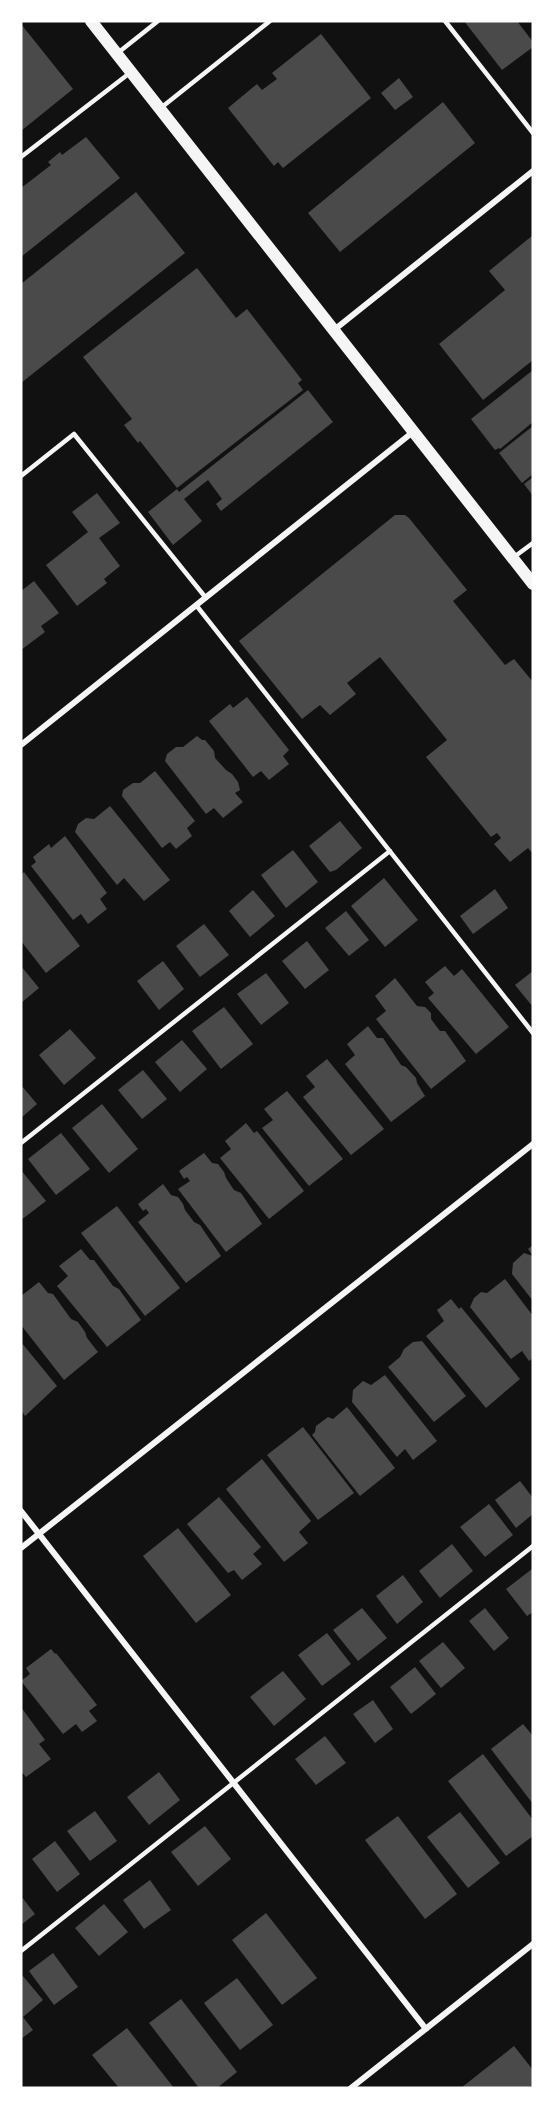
<svg xmlns="http://www.w3.org/2000/svg" width="554" height="2109" viewBox="0 0 554 2109" font-family="'Exo 2',sans-serif">
<rect width="100%" height="100%" fill="#111"/>
<path fill="#4a4a4a" d="M464 21H517L533 42V47L502 70Z
M21 24 73 89 21 131Z
M321 34 371 98 283 168 278 162 274 166 228 108 257 84 262 90 277 79 272 73Z
M399 78 413 97 395 110 381 93Z
M443 102 475 143 340 252 308 213Z
M86 137 120 178 21 257V188L51 165 48 162 60 152 62 155Z
M136 192 185 253 21 383V284Z
M533 235V360L483 400 439 344 505 290 489 271Z
M197 268 236 318 247 309 302 380 298 383 303 390 177 488 140 441 138 443 124 425 132 419 83 357Z
M533 370V422L500 449 499 448 495 450 471 419Z
M308 390 333 422 221 511 216 504 222 499 208 480 184 499 202 521 173 545 148 512 177 489 179 492Z
M533 426V474L522 483 499 453Z
M533 477V496L524 484Z
M97 493 120 523 99 538 120 566 104 579 107 583 77 606 46 565 88 532 72 512Z
M395 515H405L409 518 467 590 453 601 505 665 514 659 533 682V854L528 848 510 862 494 844 501 838 497 833 491 837 426 757 447 740 380 657 347 683 356 694 330 715 320 705 302 719 239 641Z
M34 581 59 613 41 626 45 632 21 650V591Z
M247 697 289 750 283 756 289 764 269 780 261 771 253 777 209 721 230 704 233 708Z
M197 736 202 740H205L214 751 215 758 226 770 232 774 238 782 240 790 235 793 243 802 223 818 214 808 206 814 165 761 167 754 176 747H183Z
M155 771 195 821 187 828 192 836 176 849 170 842 162 848 122 796 123 790 133 783H140Z
M110 806 170 880 144 901 124 878 117 885 75 832 78 824 86 818 94 819Z
M340 821 362 848 336 870 330 872 309 846Z
M65 836 107 893 100 899 107 909 88 924 81 914 73 920 31 866 36 862 33 857 49 844 51 848Z
M293 850 318 882 286 908 261 875Z
M24 872 80 946 46 973 21 941V875Z
M384 878 418 920 385 947 351 906Z
M495 889 508 908 473 934 460 916Z
M253 890 275 916 250 937 229 911Z
M346 911 369 940 349 956 325 928Z
M204 924 229 955 200 977 176 946Z
M307 941 329 970 305 989 282 961Z
M163 961 184 989 159 1010 137 981Z
M21 966 39 988 21 1003Z
M445 966 454 976 462 969 509 1027 476 1054 428 998 434 993 425 982Z
M533 971V1007L515 985Z
M266 973 289 1003 261 1025 237 994Z
M395 978 417 1006 425 1007 431 1013V1019L440 1031H445L466 1061 431 1089 376 1019 386 1011 375 996Z
M224 1007 253 1044 221 1069 192 1031Z
M368 1026 377 1038H383L401 1065 406 1067 416 1078 417 1083 425 1096 391 1122 345 1064 355 1055 347 1044Z
M70 1029 96 1058 64 1085 39 1055Z
M182 1040 207 1069 180 1092 155 1062Z
M327 1059 384 1129 351 1155 303 1097 315 1087 306 1076Z
M143 1070 167 1099 142 1119 118 1090Z
M21 1085 37 1104 21 1118Z
M287 1091 343 1159 309 1186 262 1128 273 1120 264 1109Z
M102 1104 138 1149 109 1173 72 1128Z
M246 1123 254 1133 257 1131 304 1191 269 1219 220 1158 231 1149 225 1141Z
M61 1133 90 1169 56 1195 28 1159Z
M204 1153 212 1163 218 1164 224 1172 226 1178 234 1190 241 1193 262 1224 226 1252 178 1189 190 1181 187 1177 184 1179 179 1171Z
M21 1170 46 1201 21 1220Z
M163 1184 171 1195 178 1197 183 1204 185 1210 194 1222 200 1225 221 1256 186 1283 138 1222 149 1213 146 1209 143 1211 138 1204Z
M117 1206 180 1288 145 1316 81 1233Z
M533 1245V1301L512 1274 513 1263 524 1253 533 1256 528 1249Z
M81 1249 90 1260H94L113 1286 119 1289 141 1320 107 1347 57 1286 68 1276 59 1266Z
M505 1279 533 1316V1358L529 1361 522 1351 511 1359 470 1307 474 1298 481 1292 487 1293Z
M39 1282 48 1293 53 1294 71 1319 78 1322 85 1332 87 1338 98 1352 64 1380 21 1325V1296Z
M451 1299 459 1309 461 1307 520 1379 486 1408 426 1336 444 1321 437 1310Z
M422 1341 466 1396 434 1422 388 1367 400 1357 404 1349 413 1342Z
M21 1342 57 1386 25 1416 21 1410Z
M385 1375 437 1441 413 1460 405 1449 397 1457 352 1402 353 1390 363 1381 371 1385Z
M347 1407 395 1468 360 1496 312 1435 315 1432 316 1426 328 1417 333 1419Z
M303 1427 354 1493 318 1520 267 1455Z
M262 1459 311 1521 299 1532 308 1543 284 1562 226 1489Z
M520 1481 533 1498V1514L516 1528 495 1500Z
M219 1497 261 1547 253 1554 262 1564 242 1580 234 1570 228 1573 187 1524Z
M489 1504 513 1535 485 1557 460 1527Z
M178 1528 231 1595 196 1623 143 1556Z
M452 1544 473 1571 440 1598 419 1571Z
M532 1569 533 1612 527 1616 506 1589Z
M403 1575 423 1602 397 1624 376 1596Z
M362 1608 387 1638 358 1661 333 1630Z
M485 1608 509 1638 494 1651 469 1621Z
M327 1633 351 1664 322 1686 298 1655Z
M443 1642 465 1668 441 1688 419 1661Z
M51 1649 55 1654 56 1653 97 1705 89 1711 97 1721 82 1732 76 1724 63 1734 21 1681 30 1674 26 1668Z
M415 1667 436 1694 411 1714 390 1687Z
M283 1671 306 1699 274 1726 250 1697Z
M373 1700 393 1729 375 1743 353 1714Z
M21 1707 45 1740 39 1744 51 1759 26 1777 21 1771Z
M523 1724 533 1736V1804L491 1749Z
M325 1736 346 1763 316 1785 295 1759Z
M483 1754 533 1820V1836L506 1856 448 1781Z
M159 1772 180 1800 149 1825 127 1797Z
M95 1811 117 1841 90 1861 67 1831Z
M460 1812 500 1863 468 1888 427 1837Z
M398 1816 457 1894 425 1919 365 1840Z
M205 1826 231 1859 198 1886 171 1852Z
M55 1841 80 1874 57 1892 32 1859Z
M150 1880 171 1910 144 1929 123 1900Z
M21 1896 35 1914 21 1925Z
M104 1904 128 1932 99 1956 75 1928Z
M266 1913 317 1978 282 2005 232 1940Z
M53 1953 78 1987 54 2005 29 1971Z
M22 1975 43 2000 23 2017 33 2030 21 2039Z
M237 1978 273 2025 240 2050 204 2003Z
M181 1999 237 2072 217 2088H199L149 2023Z
M127 2028 174 2088H119L92 2055Z
M514 2046 533 2070V2087L461 2088Z"/>
<g fill="none" stroke-linecap="round" stroke-linejoin="round">
<path stroke="#f5f5f5" stroke-width="4.5" d="M445 21 533 133
M119 52 158 21
M162 107 270 21
M21 157 131 72
M21 476 74 434 206 598
M514 557 533 543
M196 605 533 1033
M21 1143 390 851
M21 1951 533 1546"/>
<path stroke="#f5f5f5" stroke-width="6" d="M334 330 533 171
M21 745 413 432
M21 1511 426 2029
M21 1548 533 1144
M351 2088 533 1944"/>
<path stroke="#f5f5f5" stroke-width="12" d="M91 21 533 584"/>
</g>
<rect width="554" height="2109" fill="none" stroke="#ffffff" stroke-width="45"/>
</svg>
